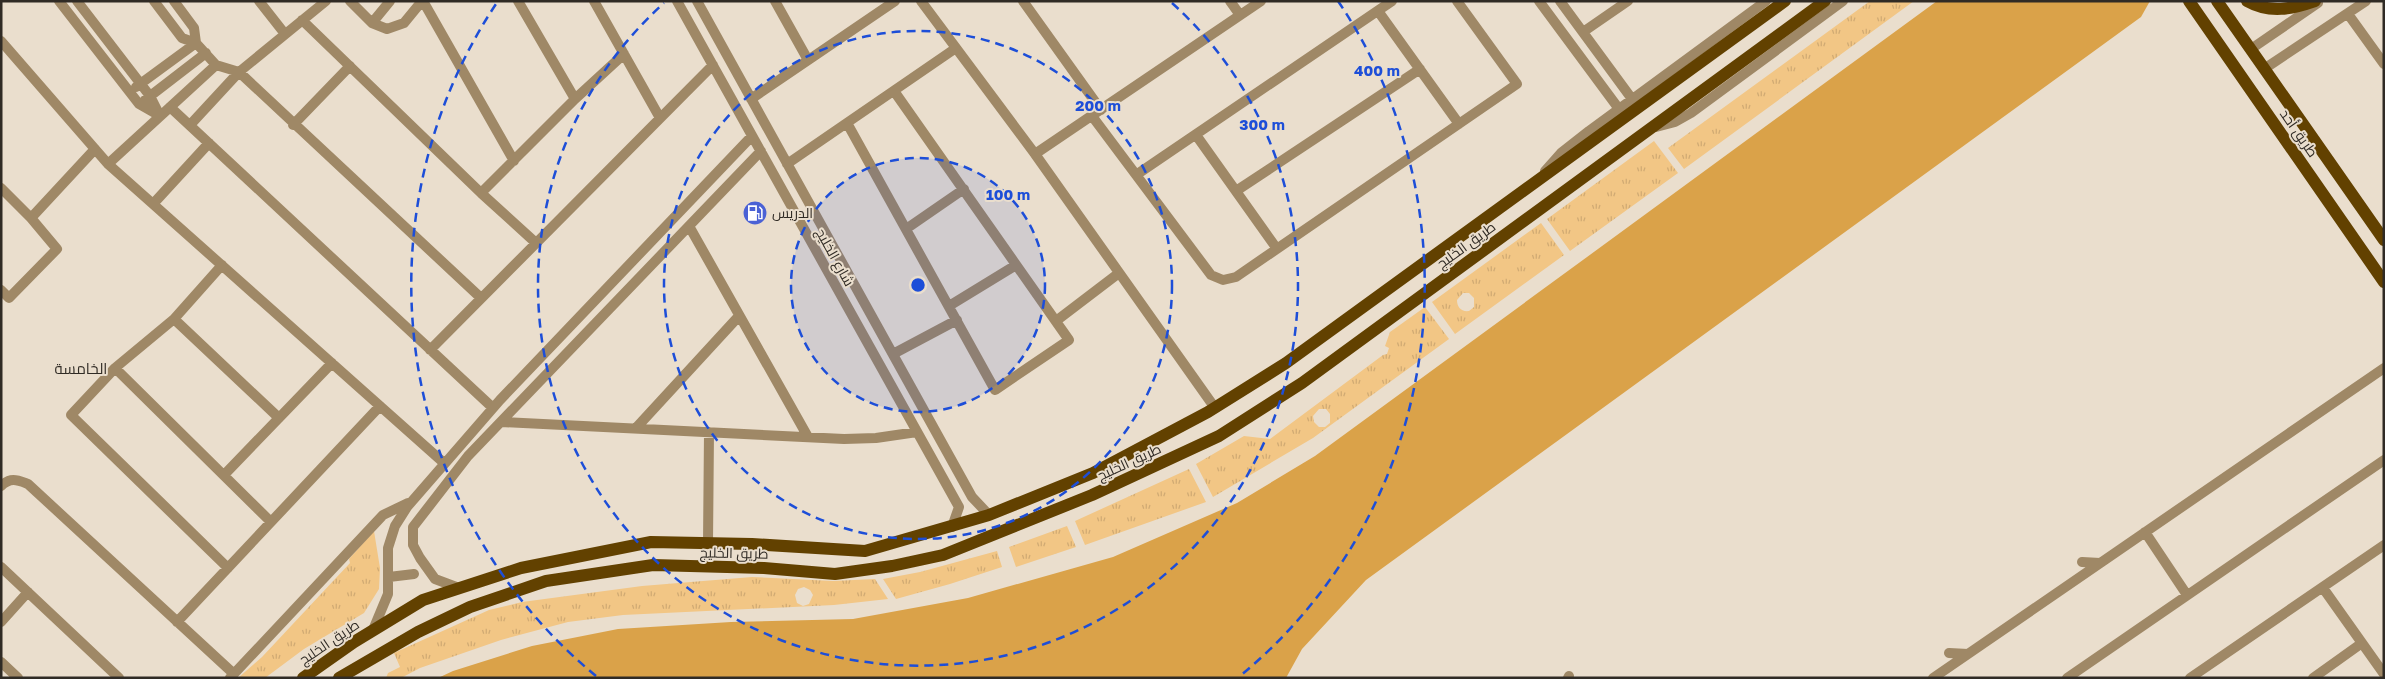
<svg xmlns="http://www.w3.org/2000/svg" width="2385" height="679" viewBox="0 0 2385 679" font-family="'Golos Text',Cairo,sans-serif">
<defs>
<pattern id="grass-tufts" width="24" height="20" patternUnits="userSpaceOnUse" patternTransform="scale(1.25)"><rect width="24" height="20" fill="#f2c685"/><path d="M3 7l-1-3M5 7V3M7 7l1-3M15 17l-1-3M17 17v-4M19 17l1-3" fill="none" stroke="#d0aa73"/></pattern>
</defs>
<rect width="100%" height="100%" fill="#eadecd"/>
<path fill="url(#grass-tufts)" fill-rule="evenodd" d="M1870 1H1914L1684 169 1668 148Z
M1654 141 1678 173 1570 251 1547 219Z
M1541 223 1564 255 1455 334 1432 302ZM1463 293H1469L1474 298V307L1469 311C1461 312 1457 307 1457 300Z
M1425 307 1449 339 1313 438 1213 497 1196 464 1244 436 1270 439 1383 355 1387 354 1389 348 1385 346 1390 332ZM1319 409H1326L1330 414V423L1325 427H1319L1314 422 1313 416Z
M1189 469 1206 502 1085 545 1075 521Z
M1067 526 1076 547 1016 567 1009 547Z
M374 531 380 568 379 589 364 613 304 649 265 678H238L262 657 350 563 349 559Z
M997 551 1002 567 950 584 896 599 883 579 920 572Z
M752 577 833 581 875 579 888 599 834 605 623 615 568 622 501 640 420 668 401 678H386L388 673 400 667 394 653 489 610 522 602 642 586ZM804 587 810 590 813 595 809 604 803 606 797 603 795 595 798 589Z"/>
<path fill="#daa249" d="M1937 1H2150L2141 17 1366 580 1302 649 1286 678H438L453 671 532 646 618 629 731 622 853 619 968 598 1113 557 1237 503 1315 456Z"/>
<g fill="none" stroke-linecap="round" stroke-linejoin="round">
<path stroke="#9f8866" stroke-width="10" d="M59 1 139 104 160 116
M77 1 150 96 160 116
M154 1 182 38 196 43 216 65 239 72 481 298
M259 1 285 34
M350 1 372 23 387 29 404 23 422 1
M423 1 514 161
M518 1 575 99
M594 1 660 118
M677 1 959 507 952 527
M697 1 972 497 989 515
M775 1 808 60
M921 1 1035 154 1215 408
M1023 1 1101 110
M1230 1 1240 15
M1539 1 1619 109
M1560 1 1632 99
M1378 11 1459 124
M2348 14 2384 64
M302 20 481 193 536 243
M372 23 390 1
M1583 32 1628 1
M1 41 108 164 444 463
M2251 49 2318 3
M2264 69 2366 1
M136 87 196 43 194 28 174 1
M751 99 895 1
M145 100 206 53
M170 107 493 408
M1092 116 1211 275 1223 280 1236 277 1517 84 1457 1
M847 123 995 390 1069 340 894 91
M190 125 239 72 326 1
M293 125 350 66
M1656 127 1675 122 1691 113 1843 1
M1196 135 1277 249
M1035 154 1261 1
M108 164 216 65
M787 164 956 48
M1545 171 1561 153 1589 131 1766 1
M1136 175 1392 1
M1 188 31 218 57 249 9 298 1 290
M1236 191 1420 69
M481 193 575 99 624 54
M153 204 209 143
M31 218 95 149
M689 226 808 437
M906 229 964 189
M222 265 174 319 279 418
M949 306 1016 265
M1056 321 1119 273
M430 350 713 65
M893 354 957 320
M115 368 174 319
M501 422 844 439 876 438 917 432
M636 428 739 316
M224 475 332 363
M1 486C11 477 17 480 28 484L234 674
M2145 532 2187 595
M708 543 709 432
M2082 562 2100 563
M1 567 119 678
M228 568 71 415 115 368 271 522
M389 577 414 574
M459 588 435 579 420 558 413 545V527L468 456 761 151
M2323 588 2384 674
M1 622 28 592
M177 622 380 406
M373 630 388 594V548L395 526 407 507 500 400 752 136
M1949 653 1968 654
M1 662 18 678
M230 678 383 515 408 503
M1568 678 1569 676
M1933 678 2384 368
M2067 678 2384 460
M2190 678 2384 545
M2313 678 2362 643"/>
<path stroke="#624100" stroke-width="12" d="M2189 1 2384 282
M2217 1 2384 240
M2247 1C2270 14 2292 9 2315 1
M303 678 354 642 423 600 521 568 651 542 752 544 865 551 989 515 1093 473 1208 412 1286 363 1785 1
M339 678 418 632 470 607 546 581 653 565 764 568 835 574 892 566 943 555 1092 495 1219 436 1302 383 1825 1"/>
</g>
<circle cx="918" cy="285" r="127" fill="#1d4ed8" fill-opacity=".12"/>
<g fill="none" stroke="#1d4ed8" stroke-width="2.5" stroke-dasharray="9 6">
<circle cx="918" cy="285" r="127"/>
<circle cx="918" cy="285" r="254"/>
<path d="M1172 3A380 380 0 1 1 664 3"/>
<path d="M596 676A507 507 0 0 1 498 1M1338 1A507 507 0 0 1 1240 676"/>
</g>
<defs>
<symbol id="fuel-disc" viewBox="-11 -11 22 22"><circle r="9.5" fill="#4a61d5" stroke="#eadecd"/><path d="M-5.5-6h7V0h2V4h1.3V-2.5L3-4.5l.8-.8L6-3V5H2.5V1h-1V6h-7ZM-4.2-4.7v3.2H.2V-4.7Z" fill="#fff"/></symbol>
</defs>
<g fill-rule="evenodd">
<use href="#fuel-disc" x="741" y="199" width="28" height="28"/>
</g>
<g text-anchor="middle" stroke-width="4" stroke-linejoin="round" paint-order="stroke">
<g font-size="14" fill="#302b25" stroke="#eadecd">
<text transform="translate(2299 133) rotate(55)" y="5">طريق أحد</text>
<text transform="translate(1466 245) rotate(-36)" y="5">طريق الخليج</text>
<text transform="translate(835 257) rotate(61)" y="5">شارع الخليج</text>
<text transform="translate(1129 462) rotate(-25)" y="5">طريق الخليج</text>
<text transform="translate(734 553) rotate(1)" y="5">طريق الخليج</text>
<text transform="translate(329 642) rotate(-34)" y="5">طريق الخليج</text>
</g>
<g font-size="14" fill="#302b25" stroke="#eadecd" text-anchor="start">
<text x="772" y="218">الدريس</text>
</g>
<g font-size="15" fill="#302b25" stroke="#eadecd">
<text x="81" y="374">الخامسة</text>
</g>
</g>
<circle cx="918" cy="285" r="8" fill="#1d4ed8" stroke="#eadecd" stroke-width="2.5"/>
<g font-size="15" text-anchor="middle" font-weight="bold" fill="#1d4ed8" stroke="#eadecd" stroke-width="4" stroke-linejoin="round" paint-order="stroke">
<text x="1377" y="76">400 m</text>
<text x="1098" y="111">200 m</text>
<text x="1262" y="130">300 m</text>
<text x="1008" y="200">100 m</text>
</g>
<rect width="2385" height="679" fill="none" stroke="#302b25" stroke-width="5"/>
</svg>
